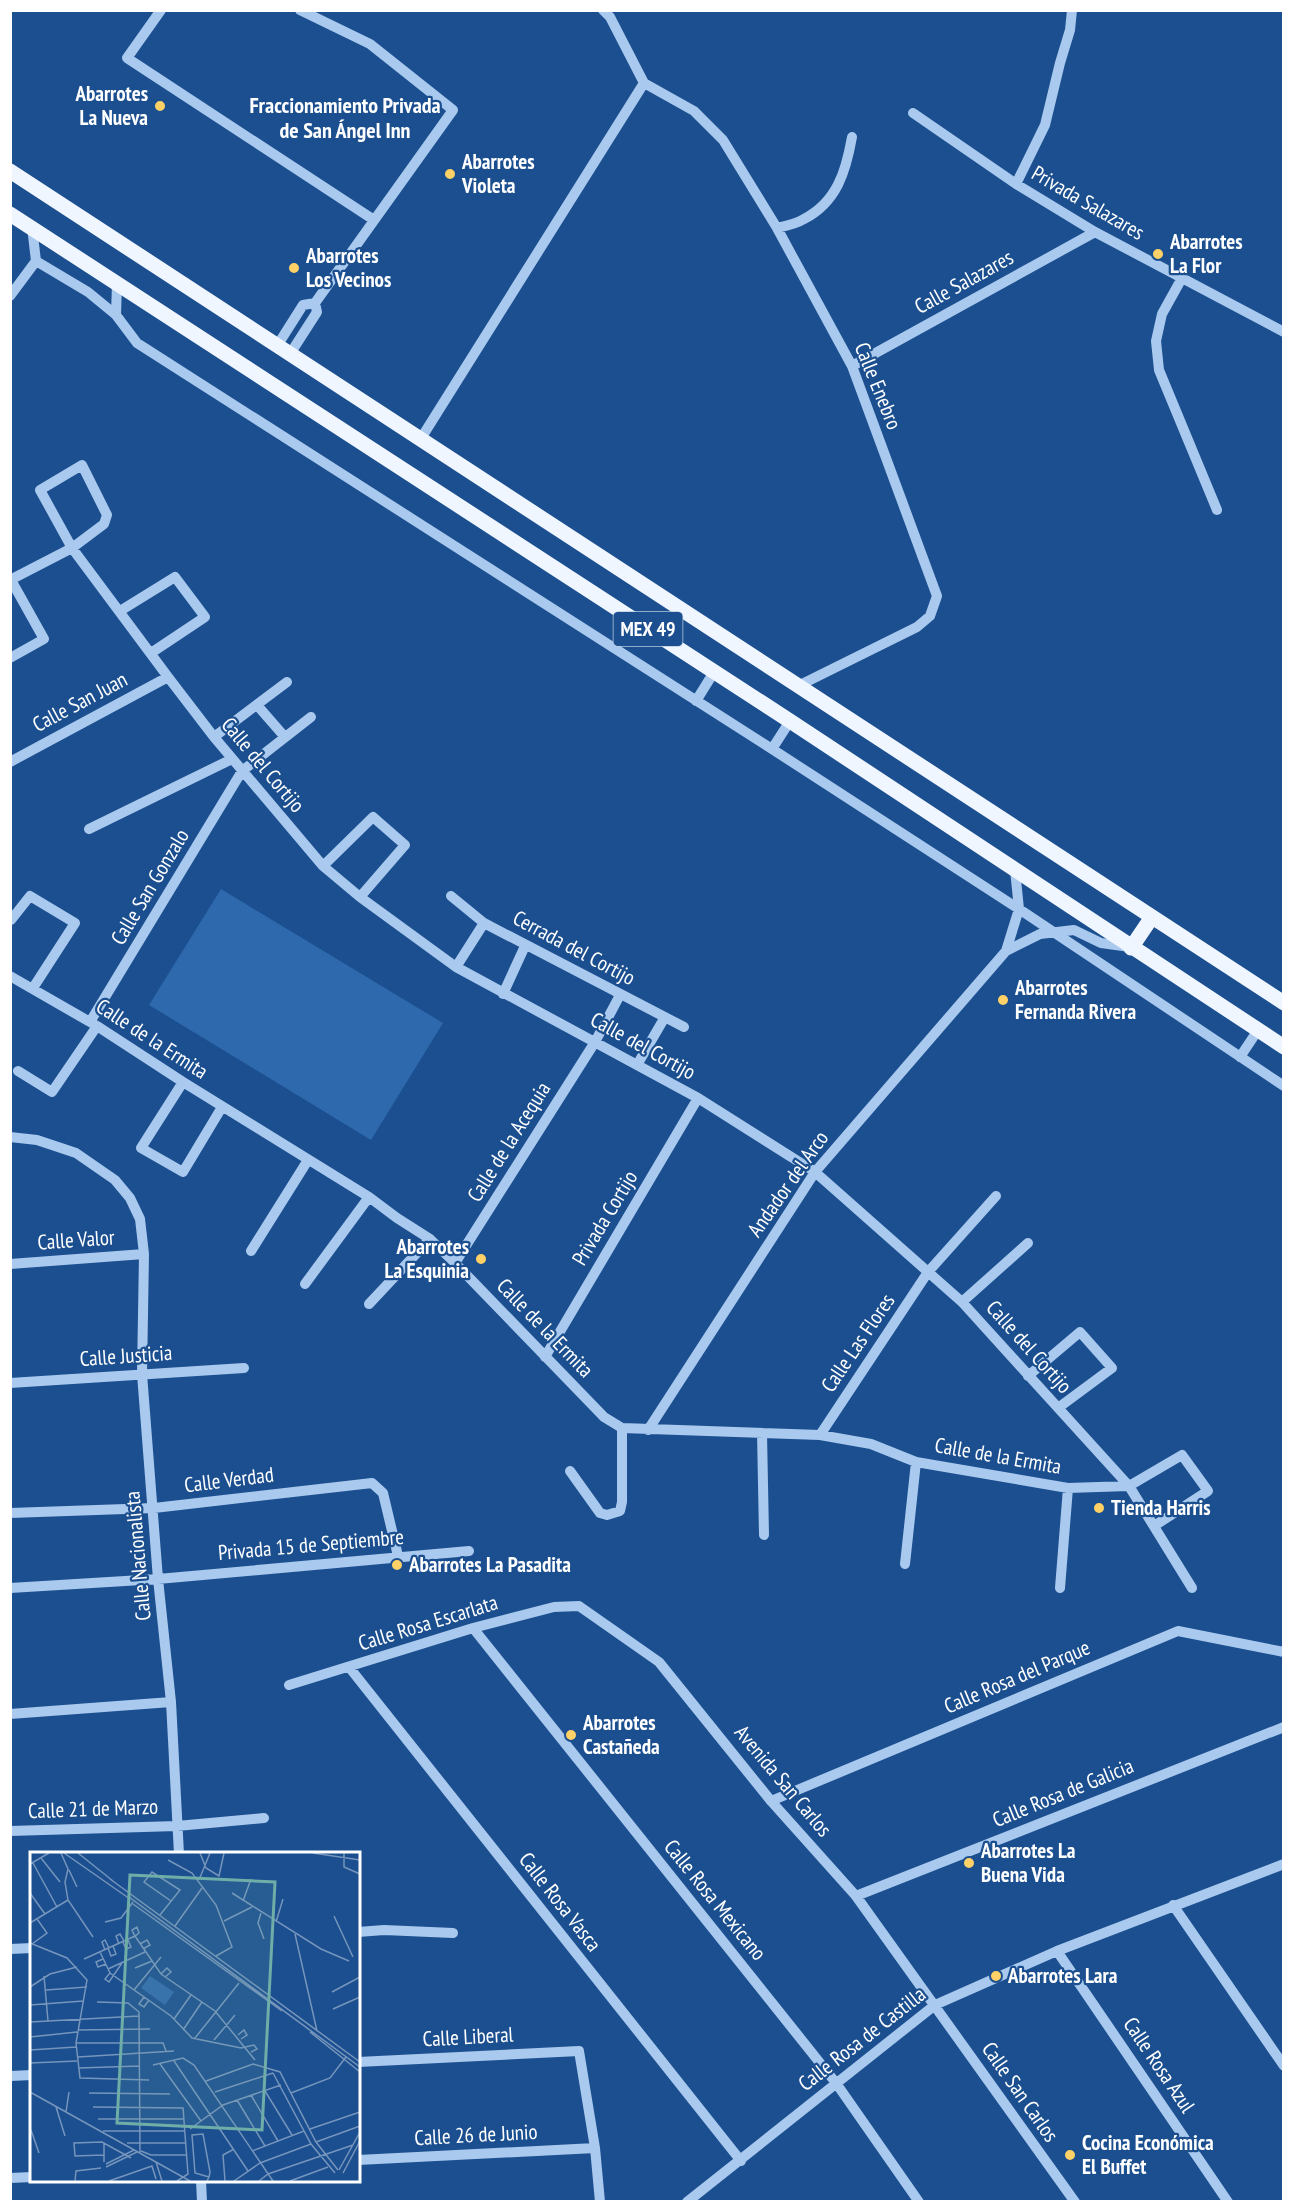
<svg xmlns="http://www.w3.org/2000/svg" width="1294" height="2212" viewBox="0 0 1294 2212" font-family="'PT Sans Narrow',sans-serif">
<rect width="100%" height="100%" fill="#1b4f8f"/>
<path fill="#2e69ad" d="M221 889 443 1023 371 1140 149 1005Z"/>
<g fill="none" stroke-linecap="round" stroke-linejoin="round">
<path stroke="#a9c9ee" stroke-width="10" d="M161 10 127 58 374 220
M603 10 610 17 644 83
M644 83 694 111 723 140 777 228 852 366 937 596 930 616 917 627 798 686
M913 113 1016 184 1095 232 1284 332
M1016 184 1045 125 1060 63 1070 30 1072 10
M777 228C786 226 796 224 804 219 837 202 846 171 852 137
M36 261 88 292 116 315 137 343 772 749 1019 909 1284 1086
M1182 278 1162 314 1156 341 1159 370 1217 510
M10 296 36 261 32 227
M116 315 117 283
M277 346 303 305 315 303 453 110 370 44 300 10
M290 354 317 312 315 303
M852 366 1095 232
M420 440 644 83
M10 580 72 548 104 524 107 515 82 465 40 490 72 548 168 677 214 737 323 866 360 897 456 967 698 1098 815 1172 962 1302 1129 1486 1192 1588
M120 611 175 577 205 617 151 653
M10 658 44 639 11 580
M696 701 714 672
M257 705 284 736
M214 737 287 682
M772 749 790 721
M10 762 168 677
M89 829 232 759
M323 866 373 817 405 845 360 897
M451 896 484 923 684 1027
M11 920 30 896 75 923 33 988
M1006 951 1040 934 1074 930 1101 943 1130 947
M456 967 484 923
M10 976 97 1026 183 1082 369 1197 397 1218 430 1239 455 1263 604 1417 622 1428 820 1435 871 1444 916 1462 1068 1488 1129 1486 1182 1455 1208 1491 1154 1526
M503 994 525 946
M90 1022 242 771 311 717
M1240 1057 1258 1030
M637 1065 665 1017
M18 1071 52 1092 97 1026
M183 1082 141 1148 183 1172 222 1107
M10 1137 37 1140 76 1153 115 1180 130 1198 140 1219 144 1254 142 1374 158 1579 171 1702 179 1854
M251 1251 308 1160
M455 1263 595 1042 620 995
M10 1264 144 1254
M305 1284 369 1197
M962 1302 1028 1243
M369 1304 430 1239
M545 1357 698 1098
M1028 1376 1080 1332 1112 1368 1058 1408
M10 1383 244 1368
M648 1430 815 1172 1006 951 1019 909 1015 870
M762 1433 764 1535
M820 1435 928 1272 996 1196
M570 1471 600 1513 607 1515 620 1511 622 1502V1428
M10 1513 154 1508 372 1483 383 1493 398 1556
M905 1564 916 1462
M10 1588 158 1579 469 1551
M1060 1588 1068 1488
M473 1628 836 2083 919 2202
M349 1667 741 2161
M289 1685 473 1628 554 1607 579 1606 659 1662 771 1801 856 1896 1075 2202
M10 1714 171 1702
M771 1801 1178 1631 1284 1652
M10 1831 177 1826 264 1818
M856 1896 1284 1727
M1173 1905 1284 2066
M358 1932 384 1930 453 1933
M10 1949 32 1948
M1057 1951 1228 2202
M358 2062 579 2051 595 2148 600 2202
M10 2076 32 2075
M358 2160 595 2148
M10 2178 32 2177
M201 2180 202 2202
M687 2202 935 2005 1057 1951 1284 1864"/>
<path stroke="#f0f6ff" stroke-width="15" d="M10 171 1284 1003
M10 214 790 721 1284 1047
M1131 948 1152 917"/>
</g>
<g fill="#ffd166" stroke="#1b4f8f" stroke-width="2">
<circle cx="160" cy="106" r="6"/>
<circle cx="450" cy="174" r="6"/>
<circle cx="1158" cy="254" r="6"/>
<circle cx="294" cy="268" r="6"/>
<circle cx="1003" cy="1000" r="6"/>
<circle cx="481" cy="1259" r="6"/>
<circle cx="1099" cy="1508" r="6"/>
<circle cx="397" cy="1565" r="6"/>
<circle cx="571" cy="1735" r="6"/>
<circle cx="969" cy="1863" r="6"/>
<circle cx="996" cy="1976" r="6"/>
<circle cx="1070" cy="2155" r="6"/>
</g>
<g text-anchor="middle" stroke-width="4.5" stroke-linejoin="round" paint-order="stroke">
<rect fill="#1b4f8f" stroke="#bbcadd" stroke-width="1.5" x="613.5" y="612" width="69" height="34" rx="4.5"/>
<g font-size="20" font-weight="bold" fill="#fff">
<text x="648" y="636">MEX 49</text>
</g>
<g font-size="21" font-weight="bold" fill="#fff" stroke="#1b4f8f" text-anchor="start">
<text x="148" y="101" text-anchor="end">Abarrotes<tspan x="148" dy="24">La Nueva</tspan></text>
<text x="462" y="169">Abarrotes<tspan x="462" dy="24">Violeta</tspan></text>
<text x="1170" y="249">Abarrotes<tspan x="1170" dy="24">La Flor</tspan></text>
<text x="306" y="263">Abarrotes<tspan x="306" dy="24">Los Vecinos</tspan></text>
<text x="1015" y="995">Abarrotes<tspan x="1015" dy="24">Fernanda Rivera</tspan></text>
<text x="469" y="1254" text-anchor="end">Abarrotes<tspan x="469" dy="24">La Esquinia</tspan></text>
<text x="1111" y="1515">Tienda Harris</text>
<text x="409" y="1572">Abarrotes La Pasadita</text>
<text x="583" y="1730">Abarrotes<tspan x="583" dy="24">Castañeda</tspan></text>
<text x="981" y="1858">Abarrotes La<tspan x="981" dy="24">Buena Vida</tspan></text>
<text x="1008" y="1983">Abarrotes Lara</text>
<text x="1082" y="2150">Cocina Económica<tspan x="1082" dy="24">El Buffet</tspan></text>
</g>
<g font-size="21" fill="#fff" stroke="#1b4f8f">
<text transform="translate(1088 203) rotate(30)" y="7">Privada Salazares</text>
<text transform="translate(964 282) rotate(-29)" y="7">Calle Salazares</text>
<text transform="translate(878 386) rotate(68)" y="7">Calle Enebro</text>
<text transform="translate(80 702) rotate(-28)" y="7">Calle San Juan</text>
<text transform="translate(263 765) rotate(50)" y="7">Calle del Cortijo</text>
<text transform="translate(150 887) rotate(-59)" y="7">Calle San Gonzalo</text>
<text transform="translate(574 948) rotate(28)" y="7">Cerrada del Cortijo</text>
<text transform="translate(152 1039) rotate(33)" y="7">Calle de la Ermita</text>
<text transform="translate(643 1046) rotate(29)" y="7">Calle del Cortijo</text>
<text transform="translate(509 1142) rotate(-58)" y="7">Calle de la Acequia</text>
<text transform="translate(788 1184) rotate(-55)" y="7">Andador del Arco</text>
<text transform="translate(605 1218) rotate(-59)" y="7">Privada Cortijo</text>
<text transform="translate(76 1240) rotate(-4)" y="7">Calle Valor</text>
<text transform="translate(545 1328) rotate(46)" y="7">Calle de la Ermita</text>
<text transform="translate(858 1343) rotate(-56)" y="7">Calle Las Flores</text>
<text transform="translate(1029 1347) rotate(48)" y="7">Calle del Cortijo</text>
<text transform="translate(126 1356) rotate(-4)" y="7">Calle Justicia</text>
<text transform="translate(998 1456) rotate(10)" y="7">Calle de la Ermita</text>
<text transform="translate(229 1480) rotate(-7)" y="7">Calle Verdad</text>
<text transform="translate(311 1545) rotate(-5)" y="7">Privada 15 de Septiembre</text>
<text transform="translate(138 1556) rotate(-95)" y="7">Calle Nacionalista</text>
<text transform="translate(428 1623) rotate(-17)" y="7">Calle Rosa Escarlata</text>
<text transform="translate(1017 1677) rotate(-23)" y="7">Calle Rosa del Parque</text>
<text transform="translate(783 1781) rotate(50)" y="7">Avenida San Carlos</text>
<text transform="translate(1063 1793) rotate(-22)" y="7">Calle Rosa de Galicia</text>
<text transform="translate(93 1809) rotate(-2)" y="7">Calle 21 de Marzo</text>
<text transform="translate(715 1900) rotate(51)" y="7">Calle Rosa Mexicano</text>
<text transform="translate(560 1902) rotate(52)" y="7">Calle Rosa Vasca</text>
<text transform="translate(468 2037) rotate(-3)" y="7">Calle Liberal</text>
<text transform="translate(862 2039) rotate(-38)" y="7">Calle Rosa de Castilla</text>
<text transform="translate(1159 2065) rotate(56)" y="7">Calle Rosa Azul</text>
<text transform="translate(1020 2092) rotate(55)" y="7">Calle San Carlos</text>
<text transform="translate(476 2135) rotate(-3)" y="7">Calle 26 de Junio</text>
</g>
<g font-size="22" font-weight="bold" fill="#fff" stroke="#1b4f8f">
<text x="345" y="113">Fraccionamiento Privada<tspan x="345" dy="25">de San Ángel Inn</tspan></text>
</g>
</g>
<g transform="translate(30 1852)">
<rect width="330" height="330" fill="#1b4f8f"/>
<path d="M120 124 144 140 135 153 111 136Z" fill="#2e69ad"/>
<path fill="none" stroke="#7695bc" stroke-width="1.5" d="M31 1 38 17 35 30 38 48 63 85M34 1 100 47M48 1 83 29M170 1 176 16 189 24 194 1M283 1 330 8M314 1V15L330 22M11 6 30 30M138 8 162 21 186 53 202 95 186 104M3 11 27 55M0 12 19 1M39 18 47 35M80 27 330 210M169 28 180 1M0 41 15 62M202 41 291 97 319 109M99 45 330 215M213 49 221 27M103 52 252 159M231 61 228 71 234 87M130 63 150 38 122 20 114 30 141 49M304 64 323 105M194 69 222 55M75 70 91 66 103 50M246 70 253 47M0 71 38 48M145 74 172 36M265 82 287 179M93 90 96 97 101 95 98 88M0 91 37 106 57 128 46 191 50 226 119 228M2 92 17 81 7 67M89 92 86 84 90 82 94 89M110 92 117 88 120 93 113 97M78 96 81 104 86 102 83 94M75 98 72 90 75 88 79 96M70 100 80 121 141 164 162 186 211 196 224 193 227 197 221 200M54 107 105 84 109 81 107 75 102 78 105 84 131 122 185 159 225 208M73 107 66 110 68 115 76 112M105 116 122 109M78 117 115 100M80 121 75 127 79 130 92 111M131 122 137 116 141 120 135 125M14 124 18 169M0 135 20 122 47 115M16 138 57 135M104 138 131 105M302 140 330 125M114 145 109 152 114 155 119 148M67 150 98 151 109 160 110 302M0 153 53 149M303 157 330 145M144 167 161 143M0 170 109 164M48 178 120 177M153 178 172 150M280 180 330 220M208 183 214 178 217 183 211 187M0 185 47 180M165 186 209 131M184 188 205 163M46 191H133L136 199M0 198 46 195M48 205 144 199M144 209 218 319M0 211 47 209M130 212 171 269M123 213 153 206 164 213 243 329M49 216 109 214M243 221 281 292 305 321M176 229 223 212 250 220 286 290 308 318M235 239 262 283M0 240 160 329M185 240 243 221M59 241 140 242M261 241 300 226 316 205M221 243 248 289M207 248 235 294M26 255 35 284M63 255 153 256 158 322 147 329M36 260 39 240M68 267H154M160 277 193 253 251 233M280 277 330 260M1 278 9 301M73 279H155M286 290 330 274M74 291V310M97 291H155M111 299 121 303H156M222 299 274 279M74 303 45 304 44 291 72 290 101 306M126 310 132 329M76 312 104 298M76 315 107 300M309 318 330 280M313 321 330 289M45 329 46 319 71 316M79 329 122 314 126 327M177 329 179 325 180 320 173 282 162 283 165 321 179 325M195 329 193 303 204 297M204 329 230 311 281 292M229 329 238 322 323 293M260 329 298 315"/>
<path fill="#6fada8" fill-opacity="0.15" stroke="#6fada8" stroke-width="3" d="M100 23 245 30 232 278 87 271Z"/>
<rect width="330" height="330" fill="none" stroke="#fff" stroke-width="3"/>
</g>
<rect width="1294" height="2212" fill="none" stroke="#ffffff" stroke-width="24"/>
</svg>
